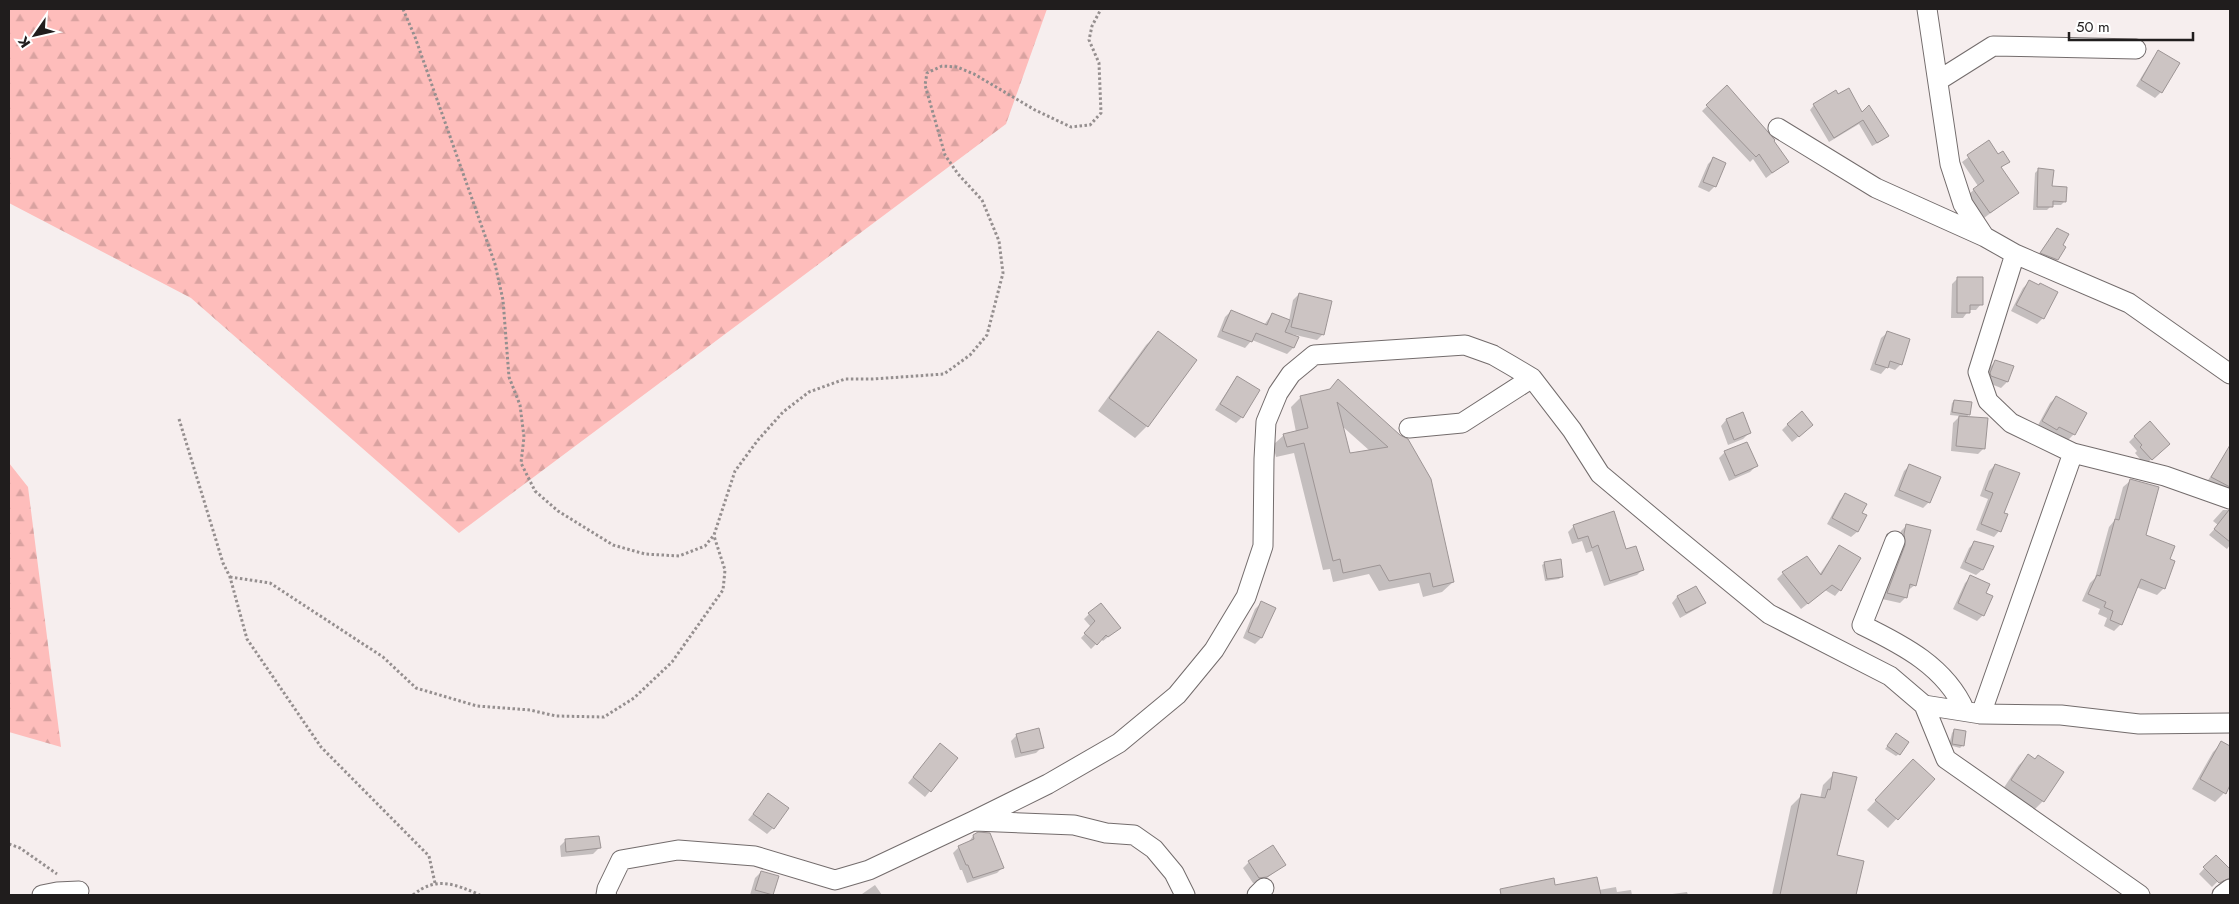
<svg xmlns="http://www.w3.org/2000/svg" width="2239" height="904" viewBox="0 0 2239 904" font-family="Jost,sans-serif">
<defs>
<pattern id="forest-firs" width="22" height="20" patternUnits="userSpaceOnUse" patternTransform="scale(1.25)"><rect width="22" height="20" fill="#febdbb"/><path d="M5 1l3.5 6h-7zM16 11l3.5 6h-7z" fill="#d9a2a0"/></pattern>
</defs>
<rect width="100%" height="100%" fill="#f6eeee"/>
<path fill="url(#forest-firs)" d="M9 9H1047L1006 124 459 533 191 298 9 203Z
M9 463 28 487 61 747 9 732Z"/>
<path fill="#0003" fill-rule="evenodd" d="M2159 52 2161 92 2155 98 2136 86 2153 58Z
M1727 87 1787 162 1766 178 1753 159 1750 162 1702 111Z
M1838 96 1862 114 1883 140 1872 146 1859 124 1829 142 1810 110 1814 105Z
M1989 142 1998 156 2008 161 2000 169 2017 193 1984 218 1968 195 1978 186 1962 162Z
M1714 158 1715 186 1709 192 1698 187 1708 164Z
M2039 169 2050 187 2065 201 2061 205H2052L2047 210H2033L2035 173Z
M2057 229V260L2052 265 2036 258Z
M1958 278 1981 304 1976 310H1969L1963 318H1951L1952 284Z
M2029 282 2043 318 2037 324 2011 311 2023 288Z
M1299 294 1323 334 1317 340 1291 334 1297 338 1293 348 1287 354 1252 340 1245 348 1217 337 1225 317 1231 311 1264 325 1272 314 1289 321 1293 300Z
M1158 333 1196 360 1147 426 1135 438 1098 411 1146 345Z
M1887 333 1901 364 1895 370 1887 367 1881 374 1870 370 1881 338Z
M1996 361 2012 367 2007 382 2001 388 1986 382 1985 380 1990 367Z
M1237 378 1242 417 1236 423 1215 410 1232 384Z
M1338 381 1399 436 1453 582 1442 592 1423 597 1419 583 1379 591 1369 574 1333 582 1330 569 1323 570 1294 453 1276 457 1273 445 1284 435 1296 432 1291 407 1301 397 1329 390ZM1342 426 1370 451 1349 455Z
M2056 397 2085 413 2074 434 2068 440 2053 432 2051 435 2037 427 2050 403Z
M1954 401 1969 414 1966 418 1984 448 1978 454 1951 451 1953 423 1960 416 1950 415 1952 403Z
M1726 420 1749 433 1743 439 1728 445 1721 426Z
M1788 424 1806 430 1792 442 1782 430Z
M2135 436 2162 449 2145 465 2135 453 2137 451 2129 442Z
M1725 452 1756 466 1750 472 1729 481 1719 458Z
M2224 457 2230 461V491L2206 483Z
M1910 465 1929 502 1923 508 1894 496 1904 471Z
M1995 465 2003 514 1999 531 1994 537 1976 530 1988 499 1980 496 1989 471Z
M2130 481 2145 536 2168 560 2164 588 2157 595 2136 587 2121 624 2114 631 2104 626 2107 618 2098 614 2100 609 2082 601 2090 583 2095 578 2109 527 2114 521 2123 487Z
M1846 494 1861 513 1857 532 1851 537 1827 524 1840 500Z
M2223 510H2230V545L2227 549 2209 535 2218 525 2213 521Z
M1907 525 1915 585 1907 591 1906 597 1900 603 1882 599 1901 531Z
M1574 526 1642 570 1637 575 1604 586 1592 551 1586 553 1582 541 1572 544 1568 532Z
M1975 542 1982 570 1976 575 1960 568 1969 548Z
M1839 546 1840 590 1835 596 1825 590 1801 609 1777 579 1783 573 1819 575Z
M1545 563 1562 576 1559 579 1545 581 1542 565Z
M1971 577 1984 594 1983 615 1977 621 1953 609 1965 583Z
M1696 587 1704 602 1698 608 1680 618 1672 603 1677 597Z
M1261 603 1274 609 1261 638 1255 644 1243 638 1255 609Z
M1089 614 1114 632 1103 641 1101 639 1091 649 1081 638 1091 627 1084 619Z
M1954 730 1963 745 1960 748 1949 745 1952 733Z
M1017 735 1042 747 1036 753 1015 758 1011 741Z
M1894 737 1899 754 1896 756 1885 749Z
M2222 743 2230 748V782L2224 793 2215 802 2192 789 2213 752Z
M940 744 930 791 925 797 908 783Z
M2028 756 2043 801 2034 810 2003 789 2019 765Z
M1904 770 1933 779 1888 828 1867 810Z
M1834 774 1835 856 1862 862 1855 895H1772L1791 806 1802 795 1820 799 1823 785Z
M768 795 773 828 767 834 748 820Z
M973 836 1003 867 997 873 967 883 962 870H960L953 853 959 847 968 843Z
M566 840 599 848 593 854 561 857 560 846Z
M2216 856 2229 870 2212 887 2199 874Z
M1249 862 1284 865 1260 883H1253L1243 868Z
M761 872 778 877 772 895H750L755 878Z
M875 885 882 895H861L862 894Z
M1554 887 1599 890 1616 887 1617 892 1631 890 1632 895H1505L1513 888Z
M1687 892 1688 895H1665Z"/>
<path fill="#ccc4c3" stroke="#9d9595" fill-rule="evenodd" d="M2158 50 2180 63 2162 93 2141 80Z
M1727 85 1775 140 1774 141 1789 162 1772 173 1759 154 1756 157 1706 105Z
M1849 88 1862 112 1869 105 1889 136 1877 143 1863 120 1834 138 1813 104 1836 90 1838 94Z
M1989 140 1998 154 2003 151 2010 162 2001 167 2019 193 1990 213 1973 189 1984 181 1967 155Z
M1713 157 1726 163 1716 187 1703 182Z
M2038 168 2054 170 2052 186 2067 187 2066 202 2053 201V207H2037Z
M2057 228 2069 234 2063 245 2066 247 2058 260 2040 253Z
M1957 277H1983V305H1970V313H1957Z
M2029 280 2039 285 2040 283 2058 292 2044 319 2016 305Z
M1299 293 1332 301 1324 335 1291 327Z
M1231 310 1267 325 1272 313 1290 320 1285 332 1299 337 1294 348 1256 333 1252 342 1222 331Z
M1158 331 1197 360 1148 427 1109 398Z
M1887 331 1910 339 1902 365 1890 361 1888 368 1875 364Z
M1995 360 2014 366 2008 382 1991 376 1990 373Z
M1237 376 1260 390 1243 418 1220 404Z
M1338 379 1400 435 1408 439 1431 479 1454 582 1433 587 1430 573 1389 581 1380 565 1343 573 1340 559 1333 561 1304 443 1287 447 1283 434 1308 428 1300 396 1330 389ZM1337 402 1388 447 1350 453Z
M2056 396 2087 413 2075 435 2059 427 2057 430 2042 421Z
M1954 400 1972 402 1970 415 1952 412Z
M1802 411 1813 425 1799 437 1787 424Z
M1743 412 1751 433 1734 440 1726 419Z
M1959 416 1988 418 1985 449 1956 446Z
M2150 421 2170 444 2152 460 2140 447 2142 445 2134 436Z
M1747 442 1758 466 1735 476 1724 451Z
M2230 445V487L2211 477Z
M1909 464 1941 477 1930 503 1899 490Z
M1995 464 2020 473 2004 513 2008 514 2001 532 1981 524 1993 493 1985 490Z
M2130 479 2159 487 2146 535 2175 546 2170 559 2175 561 2165 589 2141 579 2122 625 2110 620 2113 611 2104 607 2106 602 2088 594 2097 575 2100 576 2115 519 2119 520Z
M1845 493 1867 504 1862 513 1867 515 1858 532 1832 518Z
M2229 510H2230V542L2214 529Z
M1614 511 1626 549 1636 546 1644 570 1610 581 1598 545 1592 548 1588 536 1578 539 1573 525Z
M1906 524 1931 530 1916 586 1910 584 1907 598 1887 593 1905 545 1904 534Z
M1974 541 1994 546 1983 570 1965 562Z
M1839 545 1861 558 1841 591 1832 585 1808 604 1782 572 1807 556 1821 575Z
M1561 559 1563 577 1547 579 1544 562Z
M1970 575 1990 584 1986 593 1993 596 1984 616 1958 603Z
M1696 586 1706 603 1686 613 1677 596Z
M1261 601 1276 608 1262 638 1248 632Z
M1101 603 1121 628 1108 637 1106 635 1097 645 1084 633 1095 621 1088 613Z
M1039 728 1044 748 1021 753 1016 734Z
M1954 729 1966 731 1964 746 1952 744Z
M1896 733 1909 742 1900 755 1887 746Z
M2221 741 2230 746V785L2226 794 2200 779Z
M940 743 958 758 931 792 913 777Z
M2028 754 2035 759 2038 755 2064 772 2044 802 2011 780Z
M1913 759 1935 779 1898 820 1875 800Z
M1833 772 1857 777 1837 855 1864 861 1856 895H1780L1801 794 1825 798 1828 789 1830 790Z
M768 793 789 808 774 829 753 814Z
M978 832 990 833 1004 868 973 878 968 865H966L958 846 974 839 973 835Z
M599 836 601 848 566 852 565 839Z
M1273 845 1286 865 1267 877 1259 878 1248 861Z
M2216 855 2230 869V878L2219 883 2203 867Z
M761 871 779 876 773 895 755 890Z
M1597 877 1601 895H1501L1500 889 1554 878 1555 885Z"/>
<g fill="none" stroke-linecap="round" stroke-linejoin="round">
<defs>
<path id="minor" d="M1927 9 1950 164 1963 204 1984 236
M1939 80 1993 46 2136 49
M1778 128 1876 188 1985 237 2015 254 2129 303 2230 374
M2015 254 1978 372 1988 401 2011 423 2073 453 2165 476 2230 499
M1409 428 1462 423 1532 378
M1895 541 1862 625C1903 645 1946 667 1965 711
M1924 705 1946 759 2140 895
M1981 714 2073 453
M974 821 1074 825 1106 833 1134 835 1154 849 1174 873 1185 895
M42 895 57 892 79 891
M606 895 607 889 621 860 678 850 755 856 835 880 869 870 973 821 1048 784 1119 743 1177 695 1214 650 1246 597 1263 546 1264 459 1266 422 1278 393 1291 374 1314 355 1465 345 1493 355 1512 366 1532 378 1572 430 1600 474 1674 536 1769 614 1890 676 1924 705 1981 714 2061 715 2139 724 2230 723
M1257 895 1264 888
M2222 895 2230 889"/>
</defs>
<use href="#minor" stroke="#736c6c" stroke-width="21"/>
<path stroke="#958f8f" stroke-width="3" stroke-dasharray="2.5 2.5" stroke-linecap="butt" d="M403 9 415 37 495 264 503 300 509 377 520 405 524 437 521 463 535 491 558 511 613 545 645 554 679 556 705 546 714 535 735 471 758 440 783 412 809 392 845 379H873L944 374 970 355 987 335 1003 273 999 241 982 200 958 174 945 155 925 85 927 73 942 66 957 67 974 74 1035 110 1071 127 1090 125 1101 113 1099 63 1089 40 1092 26 1101 9
M179 419 223 563 230 577 247 639 321 747 429 856 435 883
M230 577 270 583 383 657 416 688 477 706 530 710 556 716 604 717 634 698 672 662 723 590 725 570 714 536
M9 844 20 848 57 874
M413 895C436 876 455 884 480 895"/>
<use href="#minor" stroke="#fff" stroke-width="19"/>
</g>
<rect width="2239" height="904" fill="none" stroke="#201d1d" stroke-width="20"/>
<g transform="translate(35 35) rotate(236)" stroke="#ffffff" stroke-width="4" paint-order="stroke">
<path d="M0-4L9 19L0 12L-9 19Z" fill="#201d1d"/>
<text y="-8" font-size="14" font-weight="bold" text-anchor="middle" fill="#201d1d">K</text>
</g>
<path d="M2069 32v8h124v-8" fill="none" stroke="#201d1d" stroke-width="2.5"/>
<text x="2076" y="32" font-size="15" fill="#201d1d" stroke="#ffffff" stroke-width="4" paint-order="stroke">50 m</text>
</svg>
